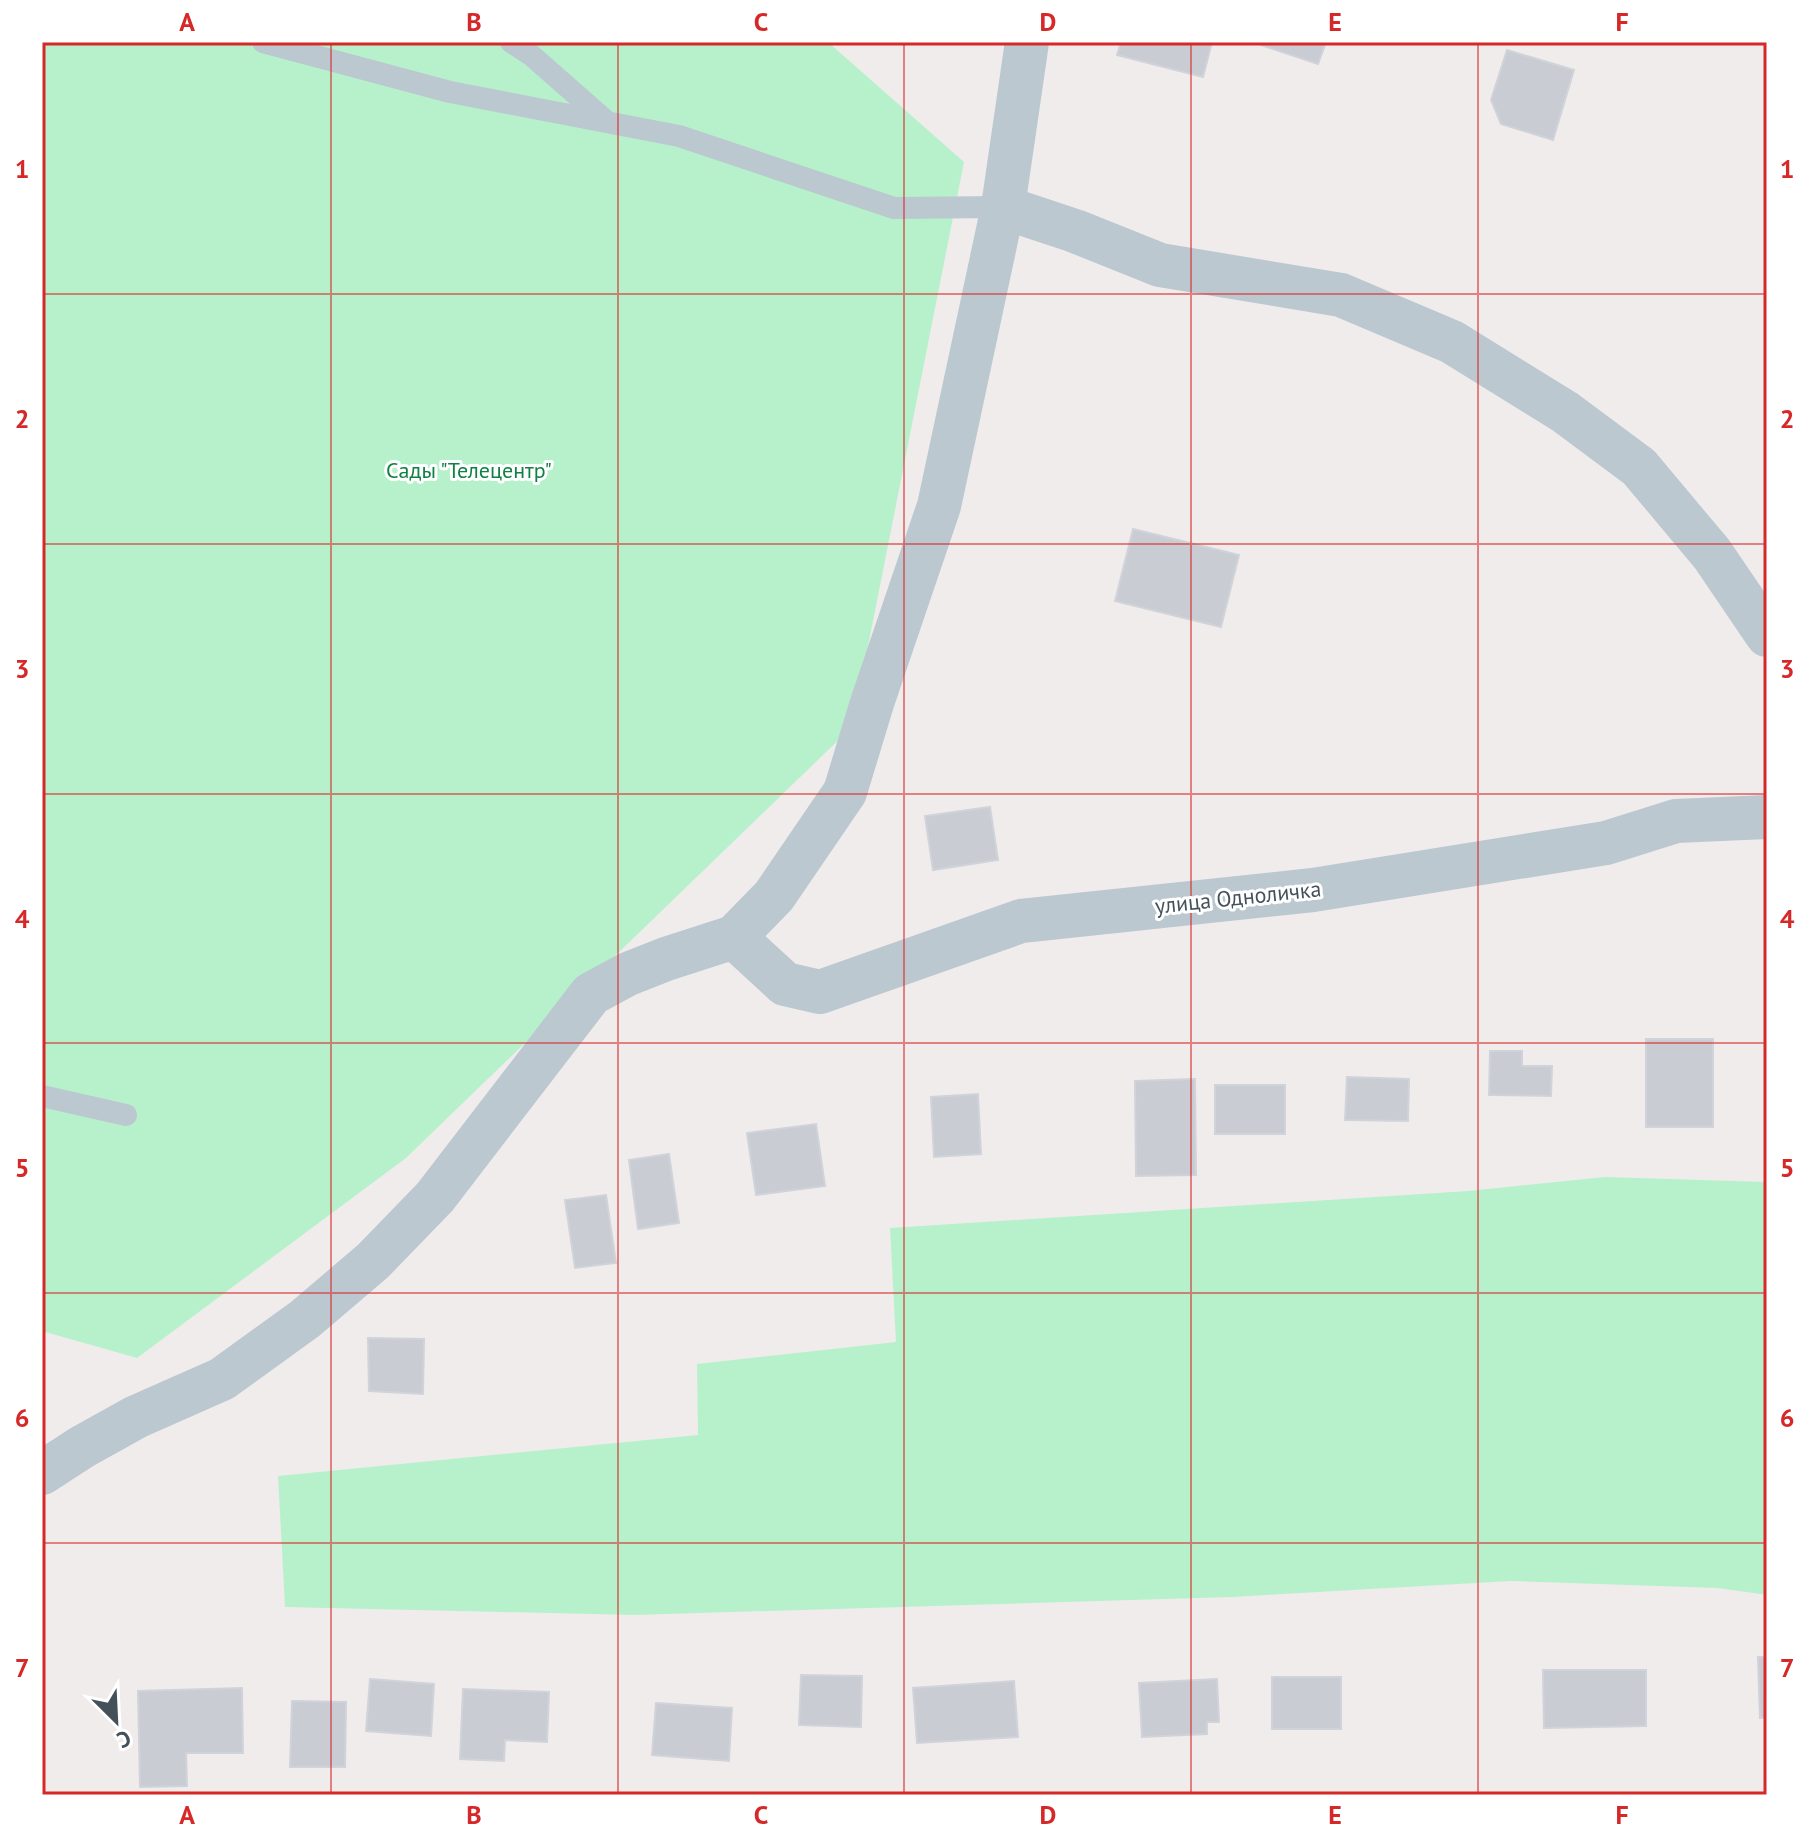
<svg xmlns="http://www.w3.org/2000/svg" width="1809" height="1837" viewBox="0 0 1809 1837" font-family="'PT Sans',sans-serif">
<rect width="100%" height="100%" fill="#f0ecec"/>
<path fill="#b7f1cc" d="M42 42H828L964 162 852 727 406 1158 137 1358 42 1331Z
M1605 1177 1767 1182V1595L1718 1588 1511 1581 1232 1597 634 1615 285 1607 278 1476 698 1435 697 1364 896 1342 890 1228 1468 1191Z"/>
<path fill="#c9ccd2" stroke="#d0d3d9" stroke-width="2" d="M1121 42H1212L1203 77 1117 55Z
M1259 42H1326L1318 64 1258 44Z
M1507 50 1574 70 1553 140 1501 124 1491 100Z
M1133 529 1239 555 1221 627 1115 601Z
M990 807 998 860 933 870 925 816Z
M1646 1039H1713V1127H1646Z
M1490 1051H1522V1066H1552L1551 1096 1489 1095Z
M1347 1077 1409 1079 1408 1121 1345 1120Z
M1195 1079 1196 1175 1136 1176 1135 1081Z
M1215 1085H1285V1134H1215Z
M978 1094 981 1154 934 1157 931 1097Z
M816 1124 825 1186 756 1195 747 1133Z
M669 1154 679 1223 638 1229 629 1160Z
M606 1195 616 1263 575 1268 565 1200Z
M368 1338 424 1339 423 1394 369 1391Z
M1758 1657H1767V1718H1760Z
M1543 1670H1646V1726L1544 1728Z
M801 1675 862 1676 861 1727 799 1725Z
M1272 1677H1341V1729H1272Z
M370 1679 434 1684 431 1736 366 1731Z
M1217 1679 1219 1722H1207V1734L1142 1737 1139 1683Z
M1014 1681 1018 1737 917 1743 913 1688Z
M242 1688 243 1753H186L187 1786 140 1787 138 1691Z
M463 1689 549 1692 547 1742 505 1740 504 1761 460 1759Z
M292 1701 346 1702 345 1767H290Z
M656 1703 732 1708 729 1761 652 1755Z"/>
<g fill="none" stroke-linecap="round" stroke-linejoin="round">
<path stroke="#bcc8d0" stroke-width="22" d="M263 42 450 92 679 136 894 208 1003 207
M511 42 531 55 605 120
M42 1096 126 1115"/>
<path stroke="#bcc8d0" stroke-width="44" d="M1003 207 1075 231 1160 265 1341 295 1452 342 1565 412 1639 467 1712 554 1767 635
M734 937 785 984 820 992 1021 921 1313 890 1606 843 1676 821 1767 817
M42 1473 82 1447 136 1417 222 1379 305 1319 373 1261 435 1197 591 994 628 974 666 959 734 937 774 896 845 792 872 703 939 506 1003 207 1027 42"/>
</g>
<path fill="none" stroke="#d62828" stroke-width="2" stroke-opacity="0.55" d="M331 42V1795M618 42V1795M904 42V1795M1191 42V1795M1478 42V1795M42 294H1767M42 544H1767M42 794H1767M42 1043H1767M42 1293H1767M42 1543H1767"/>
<g text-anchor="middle" stroke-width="6" stroke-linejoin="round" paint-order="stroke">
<g font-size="22" fill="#108045" stroke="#fff">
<text x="469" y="478">Сады "Телецентр"</text>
</g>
<g font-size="22" fill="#44515b" stroke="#fff">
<text transform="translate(1238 897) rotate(-6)" y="8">улица Одноличка</text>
</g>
</g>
<rect width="1809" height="1837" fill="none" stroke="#ffffff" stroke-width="88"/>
<g transform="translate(116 1721) rotate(156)" stroke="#ffffff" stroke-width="6" paint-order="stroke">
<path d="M0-6L14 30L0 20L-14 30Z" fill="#44515b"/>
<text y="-12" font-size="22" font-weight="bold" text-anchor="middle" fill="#44515b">С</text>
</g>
<rect x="44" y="44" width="1721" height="1749" fill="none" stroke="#d62828" stroke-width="3"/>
<g font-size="26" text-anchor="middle" font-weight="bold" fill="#d62828">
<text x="187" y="31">A</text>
<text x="474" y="31">B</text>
<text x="761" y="31">C</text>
<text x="1048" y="31">D</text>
<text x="1335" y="31">E</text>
<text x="1622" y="31">F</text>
<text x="22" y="178">1</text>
<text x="1787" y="178">1</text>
<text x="22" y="428">2</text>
<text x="1787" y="428">2</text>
<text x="22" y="678">3</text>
<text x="1787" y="678">3</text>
<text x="22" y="928">4</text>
<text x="1787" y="928">4</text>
<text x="22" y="1177">5</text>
<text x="1787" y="1177">5</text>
<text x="22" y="1427">6</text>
<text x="1787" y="1427">6</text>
<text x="22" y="1677">7</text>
<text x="1787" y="1677">7</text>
<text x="187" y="1824">A</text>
<text x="474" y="1824">B</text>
<text x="761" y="1824">C</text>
<text x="1048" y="1824">D</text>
<text x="1335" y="1824">E</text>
<text x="1622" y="1824">F</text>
</g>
</svg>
